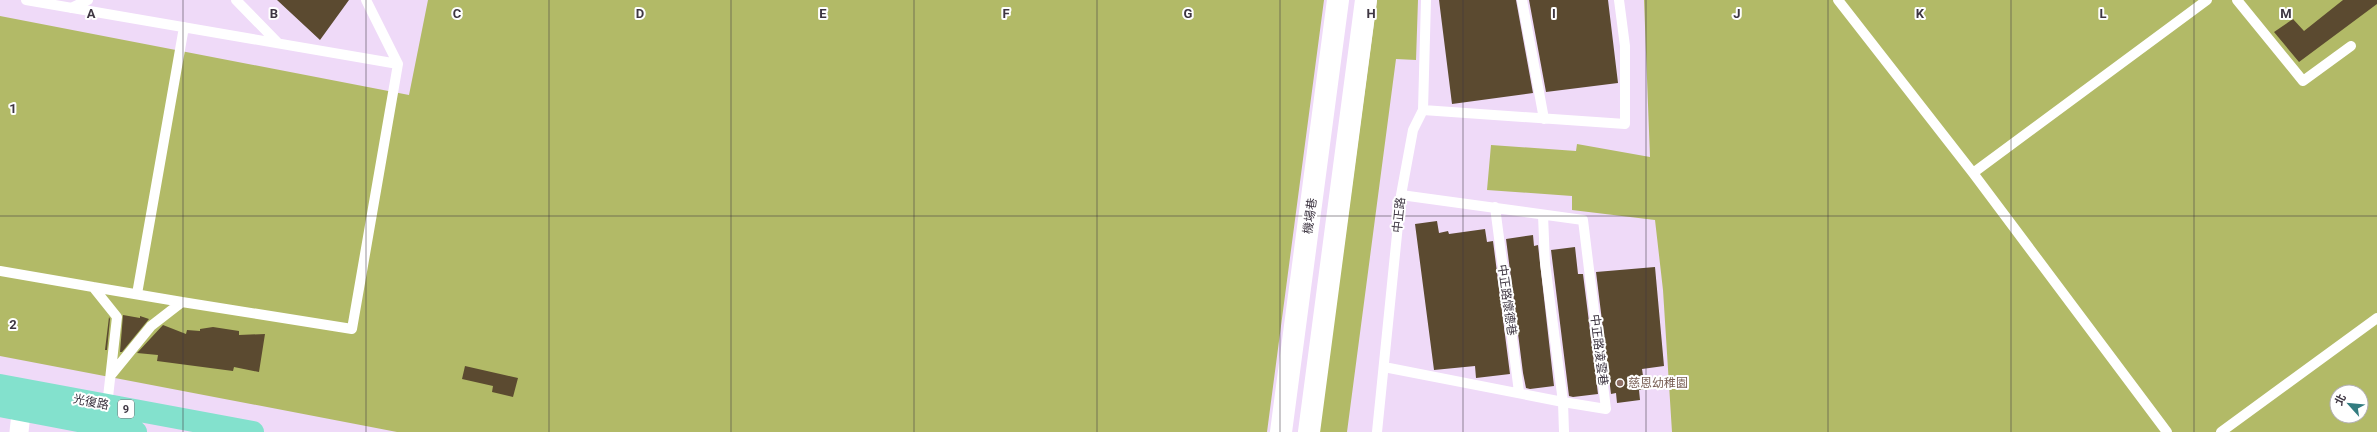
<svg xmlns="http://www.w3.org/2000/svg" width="2377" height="432" viewBox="0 0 2377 432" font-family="Roboto,'Noto Sans TC',sans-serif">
<rect width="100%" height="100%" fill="#efdaf8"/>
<path fill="#b2ba67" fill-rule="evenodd" d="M428 0H1324L1267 432H397L0 356V16L409 95Z
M1377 0H1418L1416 60 1396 59 1347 432H1319Z
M1644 0H2377V432H1672L1663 290 1655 220 1572 210V196L1487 190 1491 145 1576 151 1577 144 1650 157ZM2337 392H2361V416H2337Z"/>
<path fill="#5b4a30" d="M277 0H349L320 40Z
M1439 0H1516L1533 93 1452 104Z
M1529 0H1608L1618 83 1546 92Z
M2343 0H2377V4L2299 62 2274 32 2293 19 2304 31Z
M1437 221 1439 233 1448 231 1449 234 1485 229 1487 242 1493 241 1510 374 1476 378 1475 366 1434 370 1415 224Z
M1533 235 1534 246 1538 245 1554 386 1530 389 1526 388 1523 373 1506 239Z
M1575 247 1578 274H1583L1598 394 1573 397 1569 396 1551 250Z
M1655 267 1664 366 1642 369 1645 389 1639 390 1640 400 1617 403 1616 393 1611 394 1596 272Z
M123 315 140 318V316L149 319 122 352H120Z
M109 317 110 319 107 350H105Z
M163 325 186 334 187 330 200 331V329L213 327 239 331V335L265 334 259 372 234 367 233 371 157 361 158 355 137 353Z
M465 366 518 378 513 397 492 392 493 386 462 379Z"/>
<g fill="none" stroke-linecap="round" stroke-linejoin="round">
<path stroke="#fff" stroke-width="10" d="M26 0 398 64 352 329 182 302 151 326 111 375
M236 0 278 43
M366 0 398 64
M1522 0 1544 119
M1838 0 1973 173 2167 432
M2237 0 2303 81 2351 46
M71 8 88 0
M1423 110 1625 124V46L1619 0
M1973 173 2207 0
M1495 207 1519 392
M1543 215 1545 263 1563 402 1564 432
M0 271 93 287 117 317 107 406
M93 287 182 302
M137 294 184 27
M1384 367 1563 402 1606 409 1583 220 1401 195
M1377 432 1401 195 1413 130 1423 110 1426 0
M2221 432 2377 318"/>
<path stroke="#fff" stroke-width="19" d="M19 432 23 395"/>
<path stroke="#fff" stroke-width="22" d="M1281 432 1338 0
M1309 432 1366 0"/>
<path stroke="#83e1cd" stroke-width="22" d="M0 385 253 432
M0 406 136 432"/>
</g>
<path fill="none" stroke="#3e3642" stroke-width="1" stroke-opacity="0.55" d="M183 0V432M366 0V432M549 0V432M731 0V432M914 0V432M1097 0V432M1280 0V432M1463 0V432M1646 0V432M1828 0V432M2011 0V432M2194 0V432M0 216H2377"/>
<circle fill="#8d6e63" stroke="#fff" stroke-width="1.5" cx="1620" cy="383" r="4"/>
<g text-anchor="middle" stroke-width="4" stroke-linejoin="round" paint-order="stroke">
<rect fill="#fff" stroke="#78727b" stroke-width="1" x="118" y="400" width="16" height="18" rx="3"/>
<g font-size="11" font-weight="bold" fill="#3e3642">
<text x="126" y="413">9</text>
</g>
<g font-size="12" fill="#3e3642" stroke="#fff">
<text transform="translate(1399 215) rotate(-84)" y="4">中正路</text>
<text transform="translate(1310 216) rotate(-82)" y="4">機場巷</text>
<text transform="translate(1507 300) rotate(82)" y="4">中正路懷德巷</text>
<text transform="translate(1599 350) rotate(83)" y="4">中正路凌雲巷</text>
<text transform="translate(91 402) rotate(11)" y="4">光復路</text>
</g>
<g font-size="12" fill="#785e54" stroke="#fff" text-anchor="start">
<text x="1628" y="387">慈恩幼稚園</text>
</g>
</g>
<g font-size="13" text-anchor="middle" font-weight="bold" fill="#3e3642" stroke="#fff" stroke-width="4" stroke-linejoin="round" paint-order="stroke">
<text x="91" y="18">A</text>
<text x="274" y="18">B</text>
<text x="457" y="18">C</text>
<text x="640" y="18">D</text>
<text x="823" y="18">E</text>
<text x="1006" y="18">F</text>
<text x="1188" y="18">G</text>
<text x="1371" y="18">H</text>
<text x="1554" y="18">I</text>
<text x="1737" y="18">J</text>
<text x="1920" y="18">K</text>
<text x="2103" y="18">L</text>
<text x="2286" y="18">M</text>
<text x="13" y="113">1</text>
<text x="13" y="329">2</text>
</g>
<g transform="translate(2349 404) rotate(297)"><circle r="19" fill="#ffffff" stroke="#b2afb3"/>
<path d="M0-3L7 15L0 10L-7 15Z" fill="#337c80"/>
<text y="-6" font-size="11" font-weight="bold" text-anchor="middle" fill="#3e3642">北</text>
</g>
</svg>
